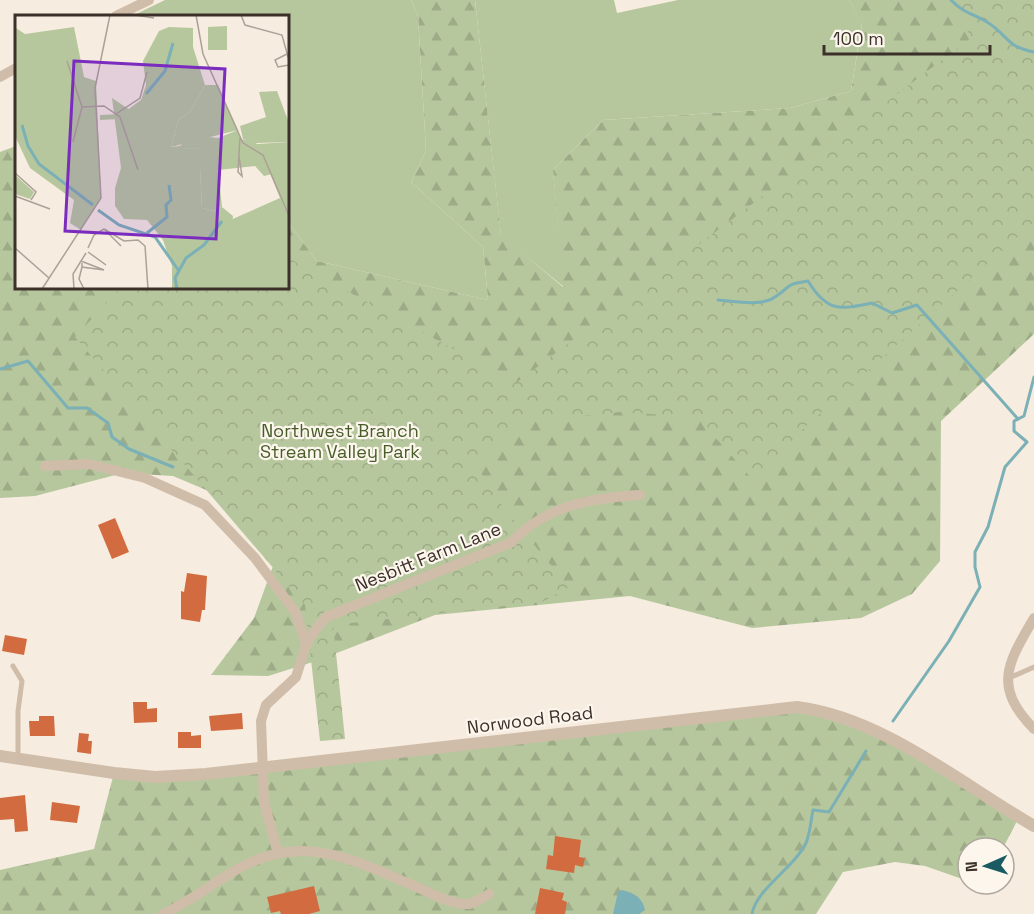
<svg xmlns="http://www.w3.org/2000/svg" width="1034" height="914" viewBox="0 0 1034 914" font-family="'Space Grotesk',sans-serif">
<style>
.grass{fill:#b6c79d}
.forest{fill:url(#forest-firs)}
.park{fill:url(#park-crowns)}
.water{fill:#7bb0b6}
.lines{fill:none;stroke-linecap:round;stroke-linejoin:round}
.stream{stroke:#7bb0b6;stroke-width:3}
.building{fill:#d26c40}
.service{stroke:#d0bda9;stroke-width:5}
.minor{stroke:#d0bda9;stroke-width:10}
.tertiary{stroke:#d0bda9;stroke-width:12}
.labels{text-anchor:middle;stroke-width:4.5;stroke-linejoin:round;paint-order:stroke}
.park-label{font-size:18px;fill:#485d2a;stroke:#fcf6ed}
.street-label{font-size:18px;fill:#3c302a;stroke:#fcf6ed}
.inset-river{fill:none;stroke:#7bb0b6;stroke-width:3}
.inset-road{fill:none;stroke:#aca197;stroke-width:1.5}
.view{fill:#7b2cbf;fill-opacity:0.15;stroke:#7b2cbf;stroke-width:3}
.inset-edge{fill:none;stroke:#3c302a;stroke-width:3}
</style>
<defs>
<pattern id="forest-firs" width="22" height="20" patternUnits="userSpaceOnUse" patternTransform="scale(1.5)"><rect width="22" height="20" fill="#b6c79d"/><path d="M5 1l3.5 6h-7zM16 11l3.5 6h-7z" fill="#9dab87"/></pattern>
<pattern id="park-crowns" width="20" height="18" patternUnits="userSpaceOnUse" patternTransform="scale(1.5)"><rect width="20" height="18" fill="#b6c79d"/><path d="M2 6a3 3 0 1 1 6 0M12 15a3 3 0 1 1 6 0" fill="none" stroke="#9dab87"/></pattern>
</defs>
<rect width="100%" height="100%" fill="#f6ecdf"/>
<!-- grass -->
<g class="grass">
<polygon points="165,0 411,0 418,16 426,151 411,182 483,247 488,300 317,261 288,222 288,16 132,16"/>
<polygon points="475,0 614,0 617,13 678,0 849,0 862,23 851,91 790,108 603,120 553,170 564,287 501,236"/>
</g>
<!-- forest -->
<g class="forest">
<polygon points="411,0 475,0 501,235 563,287 553,170 603,120 790,108 851,91 862,24 849,0 1034,0 1034,334 941,421 940,561 912,594 861,618 752,628 630,596 435,615 316,661 268,676 211,675 254,618 276,558 249,508 173,476 123,473 35,496 0,498 0,152 16,146 16,288 288,288 288,222 317,261 488,300 483,247 411,182 426,151 418,16"/>
<polygon points="797,707 853,719 1019,817 1003,848 968,848 968,881 925,866 895,862 843,872 816,914 0,914 0,870 94,849 114,773 155,777"/>
</g>
<!-- park -->
<polygon class="park" points="952,0 1034,0 1034,222 805,427 754,481 697,417 620,412 514,423 474,462 505,510 569,587 542,602 333,625 345,739 320,741 305,605 75,337 120,288 288,288 288,257 303,267 516,383 971,38"/>
<!-- water -->
<path class="water" d="M622,890C634,893 642,897 645,910L639,914H613L618,892Z"/>
<g class="lines">
<!-- stream -->
<g class="stream">
<path d="M951,0C962,12 973,14 987,22C1008,35 1006,47 1034,52"/>
<path d="M718,300C734,301 761,307 775,297C793,285 783,285 808,281C827,312 839,310 872,303L892,313L917,305L1018,419"/>
<polyline points="0,369 28,361 68,408 87,408 108,423 112,437 129,449 173,467"/>
<polyline points="893,721 949,641 980,587 975,567 975,552 988,527 1005,467 1027,442 1014,431 1014,421 1024,416 1034,377"/>
<path d="M752,914C756,889 794,868 806,843C810,834 811,820 813,810L829,812L866,751"/>
</g>
</g>
<!-- building -->
<g class="building">
<polygon points="115,518 129,552 112,559 98,525"/>
<polygon points="187,573 207,576 205,610 202,610 200,622 181,619 181,591 184,592"/>
<polygon points="5,635 27,639 24,655 2,651"/>
<polygon points="133,702 147,702 147,709 157,708 157,722 134,723"/>
<polygon points="242,713 243,729 211,731 209,716"/>
<polygon points="39,716 54,716 55,736 30,736 29,721 39,721"/>
<polygon points="178,732 191,732 191,736 201,735 201,748 178,748"/>
<polygon points="79,733 89,734 88,741 92,741 91,754 77,752"/>
<polygon points="25,795 28,831 15,832 14,819 0,820 0,798"/>
<polygon points="52,802 80,806 77,823 50,820"/>
<polygon points="555,836 581,840 579,857 585,858 583,867 575,865 574,873 546,869 548,855 553,856"/>
<polygon points="314,886 320,911 309,914 281,914 280,911 271,913 267,897"/>
<polygon points="540,888 564,893 562,900 567,902 565,914 535,914"/>
</g>
<g class="lines">
<!-- service -->
<g class="service">
<polyline points="13,666 22,681 18,711 18,759"/>
<polyline points="1009,678 1034,667"/>
</g>
<!-- minor -->
<g class="minor">
<polyline points="116,16 149,0"/>
<polyline points="0,77 16,68"/>
<polyline points="45,466 89,464 145,478 205,505 255,558 287,601 296,613 306,645"/>
<path d="M1034,618C1008,663 992,686 1034,729"/>
<path d="M278,854L264,802L261,721L266,705L296,677L306,645L315,630L326,617L512,542C546,505 592,498 640,495"/>
<path d="M163,914C212,892 242,851 303,851C344,852 384,873 421,889C434,895 454,905 469,904C475,903 484,897 489,894"/>
</g>
<!-- tertiary -->
<path class="tertiary" d="M0,756L114,773L155,777L206,774L797,707C883,718 960,783 1034,826"/>
</g>
<g class="labels">
<!-- park labels -->
<g class="park-label">
<text x="340" y="437">Northwest Branch<tspan x="340" dy="21">Stream Valley Park</tspan></text>
</g>
<!-- street labels -->
<g class="street-label">
<text transform="translate(428 557) rotate(-22)" y="6">Nesbitt Farm Lane</text>
<text transform="translate(530 720) rotate(-7)" y="6">Norwood Road</text>
</g>
</g>
<!-- overview -->
<g transform="translate(15 15)">
<rect width="274" height="274" fill="#f6ecdf"/>
<path d="M190,70H203L223,115L156,132L164,104L175,97ZM262,76L274,108V127L241,128L228,124L225,111L251,102L244,77ZM227,131L245,132L257,159L249,161L240,151L203,155L207,192L198,196L187,193L185,152L157,144L166,134Z" fill="#b6c79d"/>
<path d="M0,0L1,13L10,19L59,12L69,62L81,66L86,183L66,215L55,208L59,185L15,153L0,121ZM154,12L178,13V32L190,70L175,97L164,104L156,132L165,131L176,120L203,123L223,115L225,124L239,126L245,132L167,134L158,144H177L185,152L187,193L198,196L207,192L218,201L211,274H157V251L148,225L132,205L109,204L100,191V173L106,153L97,83L115,95L124,91L131,70L128,46L144,16Z" fill="#b6c79d"/>
<path d="M212,11V35H193V12Z" fill="#b6c79d"/>
<path d="M154,64L167,73V90L176,84L142,136L195,214L265,183L247,139L235,138L227,130L274,127V274H205L124,174L135,165L136,135L129,128L108,143L104,104L85,105V100L107,99ZM0,160L19,177L15,184L0,179Z" fill="#b6c79d"/>
<path class="inset-river" d="M131,79L150,56L158,28M7,110L13,131L24,149L78,190M83,195L104,210L140,222L164,256M132,218L152,202L151,190L156,185L154,170M162,274L160,263L171,243L189,230L207,206"/>
<path class="inset-road" d="M120,0L139,3M181,0L188,39L228,128L248,140L275,203M226,0L230,10L267,20L275,49M272,39L260,45L263,52L274,50M52,46L67,92L58,127M67,92L89,91L105,102L123,155M101,99L125,83L132,57M224,141L227,161L223,157L225,122M0,158L21,177L16,185M0,181L35,194M89,214L109,226L123,225L130,231L133,274M89,214L106,231M0,233L34,263M73,233L79,220L89,214M73,237L91,250M66,246L89,255L67,252V248M67,252L64,264L69,274M27,274L86,183L80,73L95,0M59,274L58,259L71,238"/>
<path class="view" d="M59,46L210,54L201,224L50,216Z"/>
<rect width="274" height="274" class="inset-edge"/>
</g>
<!-- north arrow -->
<g transform="translate(986 866) rotate(267)"><circle r="28" fill="#fcf6ed" stroke="#afa79f" stroke-width="1.5"/>
<path d="M0-4.5L10 22L0 15L-10 22Z" fill="#1a5a63"/>
<text y="-9" font-size="16" font-weight="bold" text-anchor="middle" fill="#3c302a">N</text>
</g>
<!-- scale -->
<path d="M824 45v9h166v-9" fill="none" stroke="#3c302a" stroke-width="3"/>
<text x="833" y="45" font-size="18" fill="#3c302a" stroke="#fcf6ed" stroke-width="4.5" paint-order="stroke">100 m</text>
</svg>
